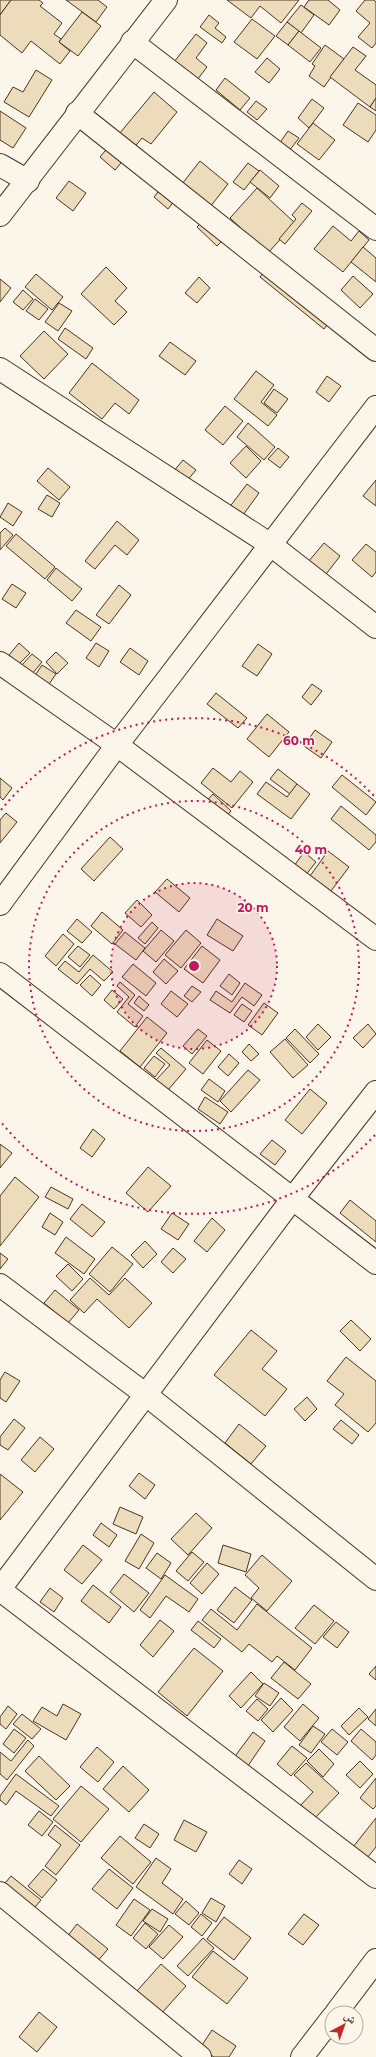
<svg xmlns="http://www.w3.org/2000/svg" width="376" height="2057" viewBox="0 0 376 2057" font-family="Montserrat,'Noto Naskh Arabic',sans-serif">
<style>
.building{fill:#ecdcbc;stroke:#4a3520}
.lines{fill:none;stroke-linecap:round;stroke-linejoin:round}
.minor-casing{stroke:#4a3520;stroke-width:24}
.major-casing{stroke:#4a3520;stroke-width:24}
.minor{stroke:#fbf6e9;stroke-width:22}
.major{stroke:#fbf6e9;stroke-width:22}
.ring{fill:none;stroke:#c2185b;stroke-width:2;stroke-dasharray:2 4}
.centre{fill:#c2185b;stroke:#fbf6e9;stroke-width:2}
.ring-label{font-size:12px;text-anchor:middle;font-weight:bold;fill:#c2185b;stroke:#fbf6e9;stroke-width:3;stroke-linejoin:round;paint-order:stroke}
</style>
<rect width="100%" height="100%" fill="#fbf6e9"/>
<!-- building -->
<g class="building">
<polygon points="0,0 11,0 0,15"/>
<polygon points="11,0 39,0 43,3 40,6 62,23 54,34 61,39 59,42 70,51 60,64 31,41 22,53 0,35 0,15"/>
<polygon points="66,0 98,0 107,7 96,22"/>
<polygon points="227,0 299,0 281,23 260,6 251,18"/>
<polygon points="309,0 328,0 340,10 329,25 304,7"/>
<polygon points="365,0 374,0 376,2 376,43 372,48 358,37 370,23 356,11"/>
<polygon points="301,5 314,15 301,33 287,22"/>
<polygon points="82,12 101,26 78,56 59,42"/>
<polygon points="209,15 219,23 215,28 226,37 222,43 200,27"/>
<polygon points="252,19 275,36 257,59 234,42"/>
<polygon points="287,22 299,31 288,45 276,36"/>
<polygon points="299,31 321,48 310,62 288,45"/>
<polygon points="196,34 207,43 196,58 207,67 197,80 174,62"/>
<polygon points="325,45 344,59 324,87 309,76 315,66 312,64"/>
<polygon points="353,47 366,56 355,70 376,85 376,98 370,107 330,77"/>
<polygon points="267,58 280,69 269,83 255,72"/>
<polygon points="36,70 52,80 29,117 4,102 13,87 23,92"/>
<polygon points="225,78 250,98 240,110 216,90"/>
<polygon points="154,92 177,112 151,144 142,138 115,170 100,157"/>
<polygon points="376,98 376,111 370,107"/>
<polygon points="312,99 324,108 309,128 298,118"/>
<polygon points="256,101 267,109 257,120 247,112"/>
<polygon points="358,103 376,115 376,130 368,142 343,125"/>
<polygon points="0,111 26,128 13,148 0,140"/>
<polygon points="313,123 335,140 319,160 297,144"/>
<polygon points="288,131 299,138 289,151 279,144"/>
<polygon points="200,161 228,184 210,207 182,184"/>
<polygon points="248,163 259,171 244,190 233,182"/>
<polygon points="260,170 279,186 270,198 250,182"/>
<polygon points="69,181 86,193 73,211 56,198"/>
<polygon points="165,183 179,195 168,209 154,197"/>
<polygon points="257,188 295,223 268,253 230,218"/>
<polygon points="302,203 312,211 285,244 279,239 296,219 292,215"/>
<polygon points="208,216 227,236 217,246 197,227"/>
<polygon points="333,226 351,241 359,231 369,240 343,272 314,249"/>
<polygon points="363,247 376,258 376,282 351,262"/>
<polygon points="270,264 334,316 324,329 260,277"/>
<polygon points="106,267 127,288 115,301 127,312 114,325 81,294"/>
<polygon points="36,274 63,297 52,310 25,287"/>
<polygon points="353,276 373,294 360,308 341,290"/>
<polygon points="199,277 210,288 197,303 185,293"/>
<polygon points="0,279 11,288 0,302"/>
<polygon points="23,290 33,299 23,310 13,302"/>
<polygon points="35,299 48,309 39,320 26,311"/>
<polygon points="59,303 72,311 58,331 45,322"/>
<polygon points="65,328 93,348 86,359 58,339"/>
<polygon points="44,331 68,354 44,379 20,356"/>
<polygon points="170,342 196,361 185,375 159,356"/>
<polygon points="92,363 139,400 129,414 115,403 102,419 69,393"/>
<polygon points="256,371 274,385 261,402 277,415 268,426 234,399"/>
<polygon points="327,376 341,386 329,402 316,392"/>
<polygon points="274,389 288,399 277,413 264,403"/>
<polygon points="225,406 243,421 223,445 205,430"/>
<polygon points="248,423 275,447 264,460 237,437"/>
<polygon points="246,446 261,461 246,478 230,463"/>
<polygon points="278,448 289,457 280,468 268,459"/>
<polygon points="183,460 196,470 181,488 168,478"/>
<polygon points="48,468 70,487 59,500 37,481"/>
<polygon points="376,480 376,506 363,496"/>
<polygon points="247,484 259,493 238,522 225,513"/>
<polygon points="47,495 60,503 52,517 38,509"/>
<polygon points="8,503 22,512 13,526 0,517"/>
<polygon points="117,521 139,540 127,555 115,545 95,569 85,561"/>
<polygon points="5,528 13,535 0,550 0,533"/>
<polygon points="16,534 55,567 45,579 6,546"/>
<polygon points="324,543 340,556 320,582 303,568"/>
<polygon points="366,544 376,552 376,572 372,577 352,560"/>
<polygon points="56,568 82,589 72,601 47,580"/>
<polygon points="12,584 26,593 16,608 2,599"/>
<polygon points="119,585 131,595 109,624 96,615"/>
<polygon points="76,610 101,627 91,641 66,623"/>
<polygon points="19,643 30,653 19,664 9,655"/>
<polygon points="96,643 109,651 99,667 86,658"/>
<polygon points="258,644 272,654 257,676 242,666"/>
<polygon points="130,648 148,661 139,675 120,662"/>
<polygon points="56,652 68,663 57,674 46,662"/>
<polygon points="32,654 42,662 32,674 22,665"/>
<polygon points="42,665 56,674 47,687 34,677"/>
<polygon points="312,684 322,691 311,705 302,697"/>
<polygon points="216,693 247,718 238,728 207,704"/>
<polygon points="267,714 289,732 269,757 247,739"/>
<polygon points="315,730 332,742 321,758 304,746"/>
<polygon points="213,768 231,782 240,771 253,782 232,808 201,783"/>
<polygon points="278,769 297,784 290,794 270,779"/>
<polygon points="342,775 376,802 366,815 332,787"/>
<polygon points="0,778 12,788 3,800 0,797"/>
<polygon points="266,782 287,797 297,784 310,794 291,819 257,794"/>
<polygon points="213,794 231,811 220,824 201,807"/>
<polygon points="341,806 376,835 376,842 369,850 331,819"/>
<polygon points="6,813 17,822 0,843 0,820"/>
<polygon points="110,837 123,849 94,881 81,869"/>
<polygon points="328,851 349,867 331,891 310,876"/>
<polygon points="304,852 316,862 301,881 289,873"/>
<polygon points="167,879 190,898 179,912 155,892"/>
<polygon points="137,900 152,915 141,927 125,913"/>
<polygon points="102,912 123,930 112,944 91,926"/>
<polygon points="77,919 92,932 82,943 67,931"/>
<polygon points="217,919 243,936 233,951 207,935"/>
<polygon points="152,922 158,928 145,944 138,938"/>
<polygon points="161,930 174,941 156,962 143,951"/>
<polygon points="186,930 201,943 181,968 165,955"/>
<polygon points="125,932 145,948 136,960 115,944"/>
<polygon points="63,934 74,944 56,966 45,956"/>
<polygon points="78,946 90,955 80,967 68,957"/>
<polygon points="202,946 220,960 203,983 184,969"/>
<polygon points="93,955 113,972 104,981 90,969 77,984 58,969 65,961 79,972"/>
<polygon points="164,959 178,971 166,984 153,972"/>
<polygon points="133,964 156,983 146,996 122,977"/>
<polygon points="229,974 240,983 232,995 220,986"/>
<polygon points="90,975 101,985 92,996 80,985"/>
<polygon points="120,982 135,995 128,1004 143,1016 135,1027 117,1012 129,997 117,986"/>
<polygon points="245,983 262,995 254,1006 242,997 230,1013 210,1000 216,991 232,1002"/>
<polygon points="192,986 201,992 192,1002 184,996"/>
<polygon points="112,990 123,999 114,1009 104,1000"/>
<polygon points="171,991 188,1004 177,1017 161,1004"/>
<polygon points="139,996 149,1005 144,1011 134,1003"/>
<polygon points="264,1003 278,1013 262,1035 248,1025"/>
<polygon points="242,1004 252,1011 244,1022 234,1015"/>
<polygon points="147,1017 167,1033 140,1067 120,1051"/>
<polygon points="318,1024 331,1037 318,1050 306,1037"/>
<polygon points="368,1024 376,1034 363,1048 353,1038"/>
<polygon points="198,1029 207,1036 192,1054 183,1046"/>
<polygon points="295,1029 319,1054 310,1063 286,1038"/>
<polygon points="285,1039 308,1065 293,1078 270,1052"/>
<polygon points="207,1040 221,1051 203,1074 189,1063"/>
<polygon points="249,1044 259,1054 251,1061 242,1052"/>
<polygon points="161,1048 186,1069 168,1090 156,1080 170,1065 156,1053"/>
<polygon points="229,1054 239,1063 228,1076 218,1067"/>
<polygon points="154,1056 165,1064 155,1077 144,1068"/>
<polygon points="248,1070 260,1080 231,1112 220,1101"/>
<polygon points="209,1079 225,1091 218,1102 201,1090"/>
<polygon points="310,1089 327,1103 302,1134 285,1120"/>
<polygon points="205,1097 228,1112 220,1124 198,1109"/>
<polygon points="93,1129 105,1139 92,1157 80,1148"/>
<polygon points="272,1140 286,1151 275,1165 260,1154"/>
<polygon points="0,1144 12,1153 0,1168"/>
<polygon points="148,1167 171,1186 148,1212 126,1193"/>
<polygon points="15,1177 39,1197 0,1246 0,1196"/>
<polygon points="51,1187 73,1199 68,1209 45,1197"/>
<polygon points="350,1200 376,1221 376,1242 340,1213"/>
<polygon points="82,1204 105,1222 92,1237 70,1219"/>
<polygon points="50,1213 63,1222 55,1235 42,1227"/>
<polygon points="172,1213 189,1224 178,1240 161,1229"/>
<polygon points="212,1218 225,1230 207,1252 194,1241"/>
<polygon points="66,1237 95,1259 84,1274 55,1253"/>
<polygon points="145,1241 157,1254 143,1268 131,1255"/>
<polygon points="112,1247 133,1264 110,1292 89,1274"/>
<polygon points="173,1248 186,1259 173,1273 161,1262"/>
<polygon points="0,1253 8,1259 0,1269"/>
<polygon points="68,1264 83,1279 72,1291 56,1276"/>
<polygon points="90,1278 109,1295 125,1278 152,1303 129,1328 97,1299 84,1313 70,1300"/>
<polygon points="55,1290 79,1310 68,1323 44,1303"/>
<polygon points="351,1320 371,1339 360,1351 340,1331"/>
<polygon points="251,1330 277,1351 262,1369 287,1389 265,1416 214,1375"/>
<polygon points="346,1357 376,1381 376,1423 368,1432 335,1405 344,1394 327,1381"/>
<polygon points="5,1372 20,1381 6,1402 0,1398 0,1380"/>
<polygon points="307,1397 317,1409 305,1421 294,1409"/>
<polygon points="14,1419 25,1428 8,1450 0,1445 0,1437"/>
<polygon points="341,1420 359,1435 352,1444 333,1429"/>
<polygon points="239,1424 266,1446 251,1464 225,1443"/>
<polygon points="40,1437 54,1449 35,1472 21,1460"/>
<polygon points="139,1473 155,1485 145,1499 129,1486"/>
<polygon points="0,1474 23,1492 0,1520"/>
<polygon points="120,1507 143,1517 136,1534 113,1524"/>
<polygon points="196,1513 212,1528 188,1555 171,1539"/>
<polygon points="101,1523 117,1535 109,1547 93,1535"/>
<polygon points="141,1534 154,1543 139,1569 125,1561"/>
<polygon points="83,1545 102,1560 82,1584 64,1570"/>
<polygon points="223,1545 251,1554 246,1572 218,1563"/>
<polygon points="192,1552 204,1562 188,1581 176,1571"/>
<polygon points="157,1553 171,1563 161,1579 146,1568"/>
<polygon points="262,1555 292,1581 267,1611 251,1598 259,1588 245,1575"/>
<polygon points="207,1563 219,1574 202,1594 190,1583"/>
<polygon points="124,1574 149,1593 134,1612 110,1592"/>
<polygon points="165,1575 198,1599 189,1612 166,1596 150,1618 140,1610"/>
<polygon points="93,1585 121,1607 109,1623 81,1601"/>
<polygon points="235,1587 252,1600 234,1623 217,1610"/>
<polygon points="50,1588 63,1598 54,1612 40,1602"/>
<polygon points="257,1604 312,1648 295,1670 277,1656 272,1662 249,1644 242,1652 202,1620 211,1609 237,1630"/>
<polygon points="314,1605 334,1621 315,1644 295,1628"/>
<polygon points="160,1620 174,1631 153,1657 140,1645"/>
<polygon points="198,1621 221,1639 214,1648 191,1630"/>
<polygon points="336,1622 349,1632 337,1648 323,1637"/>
<polygon points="194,1648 223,1671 187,1716 158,1692"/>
<polygon points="284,1662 311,1684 298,1699 271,1678"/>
<polygon points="376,1666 376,1680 369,1674"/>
<polygon points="251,1672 263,1684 241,1708 229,1696"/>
<polygon points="264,1683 279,1693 270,1706 255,1696"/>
<polygon points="281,1698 293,1710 273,1732 261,1720"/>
<polygon points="257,1699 268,1709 258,1721 246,1711"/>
<polygon points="63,1704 81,1714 66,1740 33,1721 42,1707 57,1716"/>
<polygon points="303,1704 319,1718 300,1741 284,1727"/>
<polygon points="8,1706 17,1714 6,1729 0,1724 0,1717"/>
<polygon points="359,1708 368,1717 349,1735 341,1726"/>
<polygon points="376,1709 376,1726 368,1719"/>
<polygon points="22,1714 41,1729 32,1739 13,1724"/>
<polygon points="313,1726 325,1734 311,1753 299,1745"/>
<polygon points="14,1729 26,1738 14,1753 3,1744"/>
<polygon points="332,1729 348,1742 337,1755 321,1742"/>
<polygon points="361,1729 376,1742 376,1755 372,1760 351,1741"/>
<polygon points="253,1732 265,1741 243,1773 230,1763"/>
<polygon points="28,1740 34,1746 7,1780 0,1774 0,1752 11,1761"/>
<polygon points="292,1746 307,1758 291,1776 277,1764"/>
<polygon points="97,1747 114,1762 98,1782 80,1767"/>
<polygon points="319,1749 334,1764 323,1777 307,1761"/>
<polygon points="39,1756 70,1786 56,1800 25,1771"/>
<polygon points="360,1761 373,1774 360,1788 346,1775"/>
<polygon points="306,1763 339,1793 314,1819 300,1806 313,1792 294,1775"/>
<polygon points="123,1766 149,1790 129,1812 103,1789"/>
<polygon points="16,1774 59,1806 51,1816 16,1791 6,1805 0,1800 0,1796"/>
<polygon points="376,1778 376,1806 373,1809 360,1798"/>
<polygon points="81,1786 109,1809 81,1842 53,1819"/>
<polygon points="39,1811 53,1822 42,1836 28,1825"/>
<polygon points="376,1818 376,1847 367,1858 353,1847"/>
<polygon points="184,1820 207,1832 196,1852 174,1840"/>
<polygon points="144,1824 159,1834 150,1848 135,1838"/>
<polygon points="55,1825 80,1845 56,1875 45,1866 61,1845 48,1835"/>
<polygon points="120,1836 151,1862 133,1884 101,1858"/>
<polygon points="156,1858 171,1869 162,1883 183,1899 173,1914 136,1887"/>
<polygon points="239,1860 252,1869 242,1884 229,1874"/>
<polygon points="43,1869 57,1880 42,1898 28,1886"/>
<polygon points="109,1869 133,1888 117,1909 92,1889"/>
<polygon points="11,1876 41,1900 31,1912 1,1888"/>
<polygon points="211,1898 225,1906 216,1922 202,1913"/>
<polygon points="134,1899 150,1910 131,1936 116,1925"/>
<polygon points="186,1901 199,1913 189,1925 175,1914"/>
<polygon points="152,1909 168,1919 160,1932 143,1921"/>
<polygon points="201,1914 212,1923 202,1936 191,1927"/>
<polygon points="304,1914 319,1925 303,1945 288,1934"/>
<polygon points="224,1917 251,1938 234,1960 207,1939"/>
<polygon points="145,1923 158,1934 146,1949 133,1938"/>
<polygon points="77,1924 108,1949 96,1963 66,1938"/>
<polygon points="169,1925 183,1937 163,1959 149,1947"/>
<polygon points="203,1938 214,1948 188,1976 177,1966"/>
<polygon points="213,1951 248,1978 227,2004 192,1977"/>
<polygon points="161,1964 186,1986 161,2014 137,1991"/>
<polygon points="39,2012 57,2027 37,2052 19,2037"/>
<polygon points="212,2030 236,2046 229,2057 214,2057 200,2048"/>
</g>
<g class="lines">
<defs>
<g id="minor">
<polyline points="132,42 376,229"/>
<polyline points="77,113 376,350"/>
<polyline points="0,165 28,181"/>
<polyline points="0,215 166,0"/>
<polyline points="0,369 271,545 376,627"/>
<polyline points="0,663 117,745 376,939"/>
<polyline points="0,904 117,745 376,407"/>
<polyline points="0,974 376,1263"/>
<polyline points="0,1285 145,1394 376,1579"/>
<polyline points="0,1589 293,1198 376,1092"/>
<polyline points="0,1590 376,1877"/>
<polyline points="0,1893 200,2057"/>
</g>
<g id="major">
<polyline points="336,2013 376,1960"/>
<polyline points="302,2057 332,2018"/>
</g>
</defs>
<!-- minor casing -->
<use href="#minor" class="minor-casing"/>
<!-- major casing -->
<use href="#major" class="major-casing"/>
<!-- minor -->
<use href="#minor" class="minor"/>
<!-- major -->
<use href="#major" class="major"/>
</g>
<!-- distance rings -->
<circle cx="194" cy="966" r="83" fill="#c2185b" fill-opacity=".12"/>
<g class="ring">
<circle cx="194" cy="966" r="83"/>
<circle cx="194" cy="966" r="165"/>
<path d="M375 1135A248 248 0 0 1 1 1122M1 810A248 248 0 0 1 375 797"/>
</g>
<circle cx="194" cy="966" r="6" class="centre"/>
<g class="ring-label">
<text x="299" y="745">60 m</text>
<text x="311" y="854">40 m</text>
<text x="253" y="912">20 m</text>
</g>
<!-- north arrow -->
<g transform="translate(344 2025) rotate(41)"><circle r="19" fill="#fbf6e9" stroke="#b4a999"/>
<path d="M0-3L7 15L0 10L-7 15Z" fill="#c62828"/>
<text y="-6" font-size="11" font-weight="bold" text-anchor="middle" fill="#4a3520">ش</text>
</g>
</svg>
